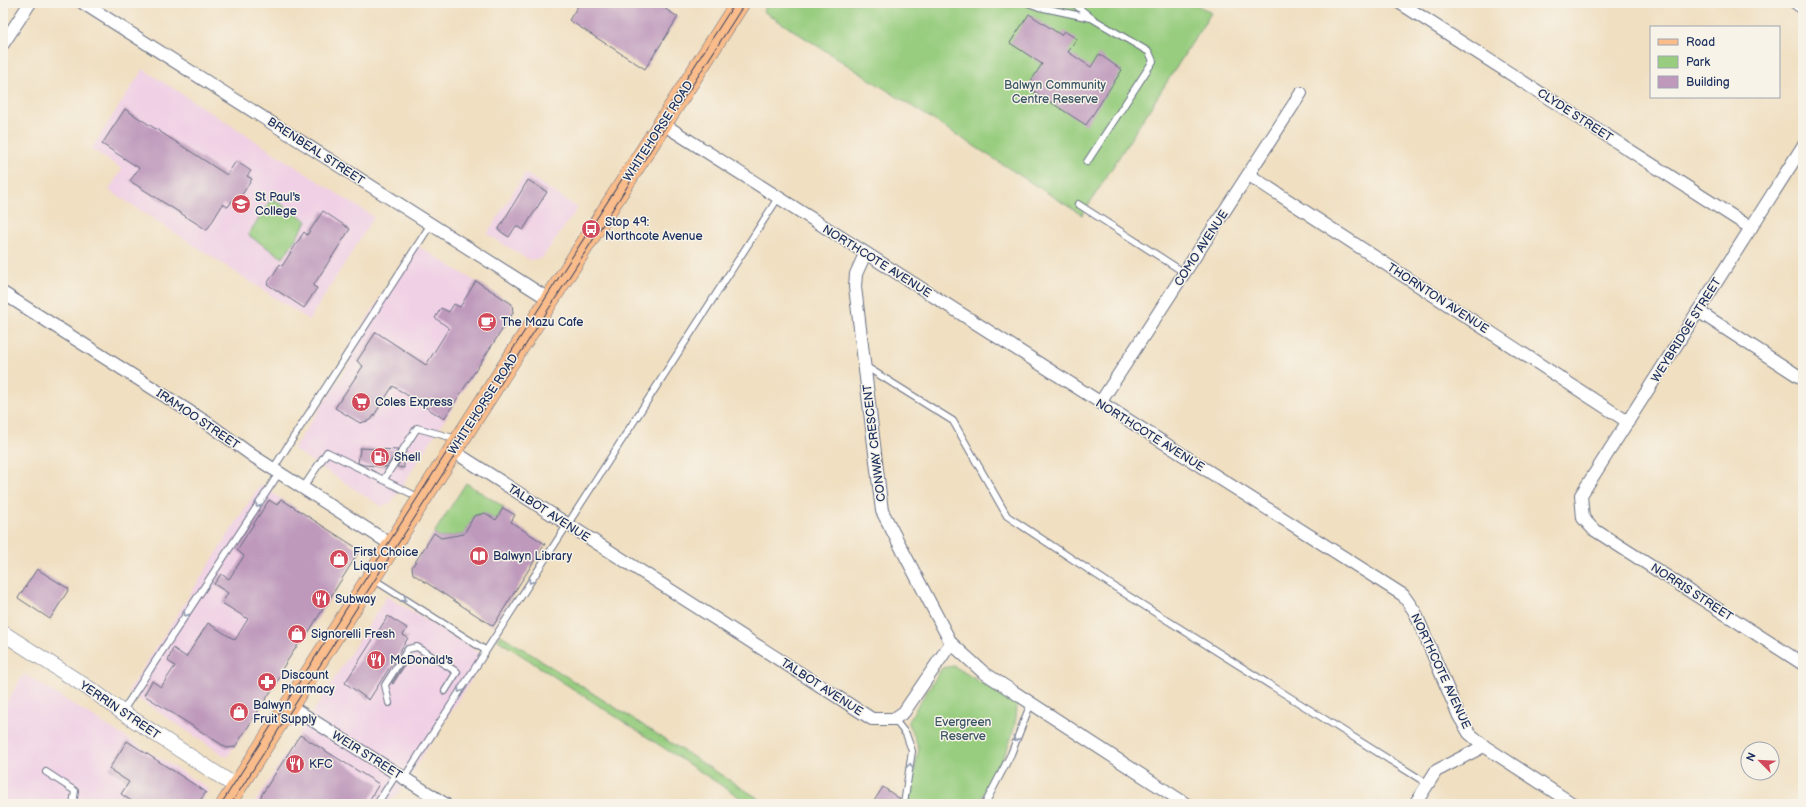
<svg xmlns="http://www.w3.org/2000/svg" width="1806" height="807" viewBox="0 0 1806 807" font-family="'Balsamiq Sans',sans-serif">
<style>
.built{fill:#f0d0e5}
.green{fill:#98cd7f;stroke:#5a7e6e}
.building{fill:#be99bc}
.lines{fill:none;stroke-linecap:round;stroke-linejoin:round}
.service-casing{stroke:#666d81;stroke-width:8}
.minor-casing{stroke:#666d81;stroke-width:14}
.tertiary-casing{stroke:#666d81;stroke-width:16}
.primary-casing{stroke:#666d81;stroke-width:20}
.service{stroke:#fff;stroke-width:6}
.minor{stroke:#fff;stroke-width:12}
.tertiary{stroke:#fff;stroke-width:15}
.primary{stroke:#f9bc8a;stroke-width:19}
.tram{stroke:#1b2f5e;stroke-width:1}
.oneway{stroke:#8d97ae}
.labels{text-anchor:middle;stroke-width:3;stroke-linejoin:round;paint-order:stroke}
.park-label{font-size:12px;fill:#3a5666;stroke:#f7f3e8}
.street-label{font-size:12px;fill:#1b2f5e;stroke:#f7f3e8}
.poi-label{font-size:12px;fill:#1b2f5e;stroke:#f7f3e8;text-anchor:start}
</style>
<rect width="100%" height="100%" fill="#f7f3e8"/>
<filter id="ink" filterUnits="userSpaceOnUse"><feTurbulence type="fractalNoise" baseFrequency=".025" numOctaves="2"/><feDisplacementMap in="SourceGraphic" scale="8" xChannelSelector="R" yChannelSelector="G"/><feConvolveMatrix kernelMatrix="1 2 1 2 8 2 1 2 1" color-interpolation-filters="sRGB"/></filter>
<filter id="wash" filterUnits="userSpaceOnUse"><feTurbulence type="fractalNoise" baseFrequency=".012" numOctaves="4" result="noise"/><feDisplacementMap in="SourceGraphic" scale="16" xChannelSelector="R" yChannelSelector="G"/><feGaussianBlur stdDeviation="0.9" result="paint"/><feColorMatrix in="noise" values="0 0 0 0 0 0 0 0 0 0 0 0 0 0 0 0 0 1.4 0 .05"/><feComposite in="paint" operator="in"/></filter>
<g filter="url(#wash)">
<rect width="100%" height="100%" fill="#f0dfc1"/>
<!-- built -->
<g class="built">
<polygon points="143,69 374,217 309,320 109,190 122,169 91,149"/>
<polygon points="525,173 578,208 542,258 529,260 487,234"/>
<polygon points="415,244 512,304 513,313 391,503 381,506 293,449 350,363 342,358"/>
<polygon points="260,485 360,550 303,641 301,640 282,669 284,671 227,757 128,692"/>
<polygon points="387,596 486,657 398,794 387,804 254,804"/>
<polygon points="24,674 209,789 200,804 3,804 3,708"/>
</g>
<!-- green -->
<g class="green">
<polygon points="769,3 1195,3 1211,13 1082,215 763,11"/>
<polygon points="271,199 275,200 307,221 283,258 248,235"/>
<polygon points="466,483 504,507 496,520 485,513 474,516 464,534 441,538 434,533"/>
<polygon points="501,635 767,804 750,804 498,640"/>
<path d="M954,666L1017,705C1016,744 995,771 978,804H911L909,797L919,748L908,721L942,668Z"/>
</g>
<g id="blocks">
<!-- building -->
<g class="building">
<polygon points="580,3 656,3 678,17 645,69 569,20"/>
<polygon points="1029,14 1061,35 1064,31 1077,39 1068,52 1091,67 1099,54 1122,70 1086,125 1027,87 1042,64 1010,43"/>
<polygon points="125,109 227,175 236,161 251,171 247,176 252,179 238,201 234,198 228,207 223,204 207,230 130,181 139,168 102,144"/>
<polygon points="528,180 547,192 523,230 516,226 509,237 498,230"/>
<polygon points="323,211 350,229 313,286 317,288 304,308 267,284 280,264 282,266 304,232 307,235"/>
<polygon points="476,281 512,304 513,313 444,419 393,386 371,420 360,423 335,408 363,366 357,361 376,332 426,365 449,328 435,318 441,308 449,312 454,304 460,307"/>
<polygon points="360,448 398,450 387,467 364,465 358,463"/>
<polygon points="404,456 404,468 397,467"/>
<polygon points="281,499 360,550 303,641 301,640 282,669 284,671 235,747 227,748 144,695 152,681 161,687 175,666 168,661 173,648 186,657 208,623 235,640 248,619 222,603 228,593 214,584 221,574 229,579 244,556 237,550 269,500 277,505"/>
<polygon points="503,508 515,515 511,522 545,544 493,626 413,574 412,567 434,533 441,538 464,534 474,516 485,513 496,520"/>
<polygon points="37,569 69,589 50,619 18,598"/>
<polygon points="388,616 407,628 403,635 408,638 369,700 345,683"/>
<polygon points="410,655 411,655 393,684 392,683"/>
<polygon points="300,735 379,784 367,804 258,804 262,794"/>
<polygon points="127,741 206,792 198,804 136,804 121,794 129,782 109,769"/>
<polygon points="883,787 900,799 900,804 872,804"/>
</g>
</g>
</g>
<g filter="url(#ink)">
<use href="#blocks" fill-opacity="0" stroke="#666d81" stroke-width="1"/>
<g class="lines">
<defs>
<g id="service">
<polyline points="1028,3 1039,7 1091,18"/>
<polyline points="1073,3 1093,19 1149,52 1153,61 1087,162"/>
<polyline points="1078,204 1185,273"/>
<polyline points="865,366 953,421 1007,516 1127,595 1428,784"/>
<polyline points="273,469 431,224"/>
<polyline points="384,479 417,428 457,439"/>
<polyline points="303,488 327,452 420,498"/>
<polyline points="373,579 485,650"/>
<polyline points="389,703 385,685 408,649 417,647 457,672 445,691"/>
<polyline points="122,712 279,473"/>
<polyline points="894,719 906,734 912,751 904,804"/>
<polyline points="46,772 75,791 73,804"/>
<polyline points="404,778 778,198"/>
<polyline points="377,804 397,773"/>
<polyline points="985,804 1011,754 1031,703"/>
</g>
<g id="minor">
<polyline points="83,3 550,300"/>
<polyline points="1400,3 1751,228"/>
<polyline points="1796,3 1803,8"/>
<polyline points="3,44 30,3"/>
<polyline points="663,124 1403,595 1415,612 1459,716 1469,733 1484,746 1573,804"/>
<polyline points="1803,146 1581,495 1583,518 1593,529 1803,664"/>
<polyline points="1249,175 1628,422"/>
<polyline points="865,254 856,274 855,287 882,511 951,643"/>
<polyline points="3,293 209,424 253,456 392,545"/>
<polyline points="1698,311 1803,379"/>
<polyline points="1100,403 1301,93"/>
<polyline points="453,451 872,719 894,719 904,712 951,643 983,672 1186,804"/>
<polyline points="290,706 445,804"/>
<polyline points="1415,804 1436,771 1484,746"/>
</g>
<polyline id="tertiary" points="3,633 96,693 122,712 237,787"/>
<polyline id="primary" points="226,804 740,3"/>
</defs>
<!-- service casing -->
<use href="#service" class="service-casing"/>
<!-- minor casing -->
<use href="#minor" class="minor-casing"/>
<!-- tertiary casing -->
<use href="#tertiary" class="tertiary-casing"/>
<!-- primary casing -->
<use href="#primary" class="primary-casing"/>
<!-- service -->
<use href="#service" class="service"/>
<!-- minor -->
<use href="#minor" class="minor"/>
<!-- tertiary -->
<use href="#tertiary" class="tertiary"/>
<!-- primary -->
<use href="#primary" class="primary"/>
<!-- tram -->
<g class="tram">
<polyline points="221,804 735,3"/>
<polyline points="231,804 745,3"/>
</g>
</g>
<!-- one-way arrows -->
<defs><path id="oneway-chevron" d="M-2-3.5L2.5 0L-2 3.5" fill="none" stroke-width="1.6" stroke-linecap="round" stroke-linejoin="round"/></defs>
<g class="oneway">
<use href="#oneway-chevron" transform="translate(258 505) rotate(123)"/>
<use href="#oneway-chevron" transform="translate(531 581) rotate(123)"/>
<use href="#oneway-chevron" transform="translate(404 599) rotate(32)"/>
<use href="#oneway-chevron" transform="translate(186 614) rotate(123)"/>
<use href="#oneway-chevron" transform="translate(460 690) rotate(122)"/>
<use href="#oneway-chevron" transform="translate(1016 739) rotate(111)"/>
<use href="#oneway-chevron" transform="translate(910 766) rotate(-82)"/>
</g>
</g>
<!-- icons -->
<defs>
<symbol id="school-disc" viewBox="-11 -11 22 22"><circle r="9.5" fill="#d1495b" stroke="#f7f3e8"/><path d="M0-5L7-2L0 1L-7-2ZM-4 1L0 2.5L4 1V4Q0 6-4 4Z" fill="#fff"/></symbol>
<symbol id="bus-disc" viewBox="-11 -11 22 22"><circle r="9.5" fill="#d1495b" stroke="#f7f3e8"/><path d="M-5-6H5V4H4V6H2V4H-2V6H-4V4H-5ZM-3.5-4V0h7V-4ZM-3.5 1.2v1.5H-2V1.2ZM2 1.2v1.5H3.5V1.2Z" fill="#fff"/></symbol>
<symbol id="cafe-disc" viewBox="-11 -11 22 22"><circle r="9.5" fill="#d1495b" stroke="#f7f3e8"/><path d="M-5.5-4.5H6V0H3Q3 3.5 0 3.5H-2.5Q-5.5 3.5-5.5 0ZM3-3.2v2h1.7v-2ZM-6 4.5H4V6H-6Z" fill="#fff"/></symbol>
<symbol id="supermarket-disc" viewBox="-11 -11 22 22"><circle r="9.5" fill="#d1495b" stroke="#f7f3e8"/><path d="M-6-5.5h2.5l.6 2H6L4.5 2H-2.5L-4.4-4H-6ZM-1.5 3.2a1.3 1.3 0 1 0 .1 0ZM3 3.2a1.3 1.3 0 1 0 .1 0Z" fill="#fff"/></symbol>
<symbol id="fuel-disc" viewBox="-11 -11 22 22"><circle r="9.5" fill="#d1495b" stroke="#f7f3e8"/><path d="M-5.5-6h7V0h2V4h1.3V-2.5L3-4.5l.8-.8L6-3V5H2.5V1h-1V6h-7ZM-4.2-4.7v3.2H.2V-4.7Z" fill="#fff"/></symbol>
<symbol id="library-disc" viewBox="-11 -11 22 22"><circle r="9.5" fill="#d1495b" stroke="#f7f3e8"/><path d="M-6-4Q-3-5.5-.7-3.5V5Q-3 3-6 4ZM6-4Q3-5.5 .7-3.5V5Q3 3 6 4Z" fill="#fff"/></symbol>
<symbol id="shop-disc" viewBox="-11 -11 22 22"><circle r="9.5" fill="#d1495b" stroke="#f7f3e8"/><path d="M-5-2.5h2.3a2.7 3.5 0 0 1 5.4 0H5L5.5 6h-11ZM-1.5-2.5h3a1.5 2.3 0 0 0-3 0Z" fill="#fff"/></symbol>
<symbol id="restaurant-disc" viewBox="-11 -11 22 22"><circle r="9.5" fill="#d1495b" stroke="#f7f3e8"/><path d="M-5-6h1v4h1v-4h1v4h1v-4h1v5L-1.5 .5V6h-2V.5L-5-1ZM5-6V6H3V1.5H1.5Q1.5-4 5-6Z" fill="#fff"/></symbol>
<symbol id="pharmacy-disc" viewBox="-11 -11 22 22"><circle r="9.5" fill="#d1495b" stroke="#f7f3e8"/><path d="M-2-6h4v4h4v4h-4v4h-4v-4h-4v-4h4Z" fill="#fff"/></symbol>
</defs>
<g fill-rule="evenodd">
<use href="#school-disc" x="230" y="193" width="22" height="22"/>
<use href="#bus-disc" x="580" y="218" width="22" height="22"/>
<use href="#cafe-disc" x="476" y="311" width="22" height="22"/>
<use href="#supermarket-disc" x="350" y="391" width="22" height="22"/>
<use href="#fuel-disc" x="369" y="446" width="22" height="22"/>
<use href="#library-disc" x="468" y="545" width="22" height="22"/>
<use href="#shop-disc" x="328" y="548" width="22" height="22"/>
<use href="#restaurant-disc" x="310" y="588" width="22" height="22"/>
<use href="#shop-disc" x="286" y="623" width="22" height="22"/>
<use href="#restaurant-disc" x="365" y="649" width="22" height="22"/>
<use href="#pharmacy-disc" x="256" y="671" width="22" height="22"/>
<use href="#shop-disc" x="228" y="701" width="22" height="22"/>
<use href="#restaurant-disc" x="284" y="753" width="22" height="22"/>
</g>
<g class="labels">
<!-- park labels -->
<g class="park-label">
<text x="1055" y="89">Balwyn Community<tspan x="1055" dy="14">Centre Reserve</tspan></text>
<text x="963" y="726">Evergreen<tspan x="963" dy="14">Reserve</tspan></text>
</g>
<!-- street labels -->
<g class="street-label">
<text transform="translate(1575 115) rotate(33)" y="4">CLYDE STREET</text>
<text transform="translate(658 131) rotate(-57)" y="4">WHITEHORSE ROAD</text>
<text transform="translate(316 151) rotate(33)" y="4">BRENBEAL STREET</text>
<text transform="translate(1201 248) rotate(-57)" y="4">COMO AVENUE</text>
<text transform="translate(877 261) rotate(32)" y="4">NORTHCOTE AVENUE</text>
<text transform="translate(1438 298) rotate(33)" y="4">THORNTON AVENUE</text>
<text transform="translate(1686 330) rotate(-58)" y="4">WEYBRIDGE STREET</text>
<text transform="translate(483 404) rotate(-57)" y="4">WHITEHORSE ROAD</text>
<text transform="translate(198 419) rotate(34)" y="4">IRAMOO STREET</text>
<text transform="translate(1150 435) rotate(32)" y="4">NORTHCOTE AVENUE</text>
<text transform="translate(874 443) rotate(-97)" y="4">CONWAY CRESCENT</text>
<text transform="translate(549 513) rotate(33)" y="4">TALBOT AVENUE</text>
<text transform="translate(1692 592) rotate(33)" y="4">NORRIS STREET</text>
<text transform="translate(1441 671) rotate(65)" y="4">NORTHCOTE AVENUE</text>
<text transform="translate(822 687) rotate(33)" y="4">TALBOT AVENUE</text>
<text transform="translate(120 710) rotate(34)" y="4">YERRIN STREET</text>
<text transform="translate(367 755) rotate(32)" y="4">WEIR STREET</text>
</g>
<!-- poi labels -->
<g class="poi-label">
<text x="255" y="201">St Paul's<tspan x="255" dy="14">College</tspan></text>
<text x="605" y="226">Stop 49:<tspan x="605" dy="14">Northcote Avenue</tspan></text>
<text x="501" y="326">The Mazu Cafe</text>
<text x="375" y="406">Coles Express</text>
<text x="394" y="461">Shell</text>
<text x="353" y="556">First Choice<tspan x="353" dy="14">Liquor</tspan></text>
<text x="493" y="560">Balwyn Library</text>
<text x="335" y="603">Subway</text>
<text x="311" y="638">Signorelli Fresh</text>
<text x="390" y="664">McDonald's</text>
<text x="281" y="679">Discount<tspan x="281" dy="14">Pharmacy</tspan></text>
<text x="253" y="709">Balwyn<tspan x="253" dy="14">Fruit Supply</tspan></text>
<text x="309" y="768">KFC</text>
</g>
</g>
<!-- margin -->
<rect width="1806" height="807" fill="none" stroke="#f7f3e8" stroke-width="16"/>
<!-- legend -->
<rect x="1650" y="26" width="130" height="72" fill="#f7f3e8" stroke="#9fa5b1"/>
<rect x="1658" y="39" width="20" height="6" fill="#f9bc8a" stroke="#9fa5b1"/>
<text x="1686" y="46" font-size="12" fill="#1b2f5e">Road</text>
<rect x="1658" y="56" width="20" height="12" fill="#98cd7f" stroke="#9fa5b1"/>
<text x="1686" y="66" font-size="12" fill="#1b2f5e">Park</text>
<rect x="1658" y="76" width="20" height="12" fill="#be99bc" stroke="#9fa5b1"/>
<text x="1686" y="86" font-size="12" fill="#1b2f5e">Building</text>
<!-- north arrow -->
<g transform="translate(1760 761) rotate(294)"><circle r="19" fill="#f7f3e8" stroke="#9fa5b1"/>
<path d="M0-3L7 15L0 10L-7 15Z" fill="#d1495b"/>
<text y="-6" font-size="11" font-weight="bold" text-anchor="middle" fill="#1b2f5e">N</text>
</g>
</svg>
